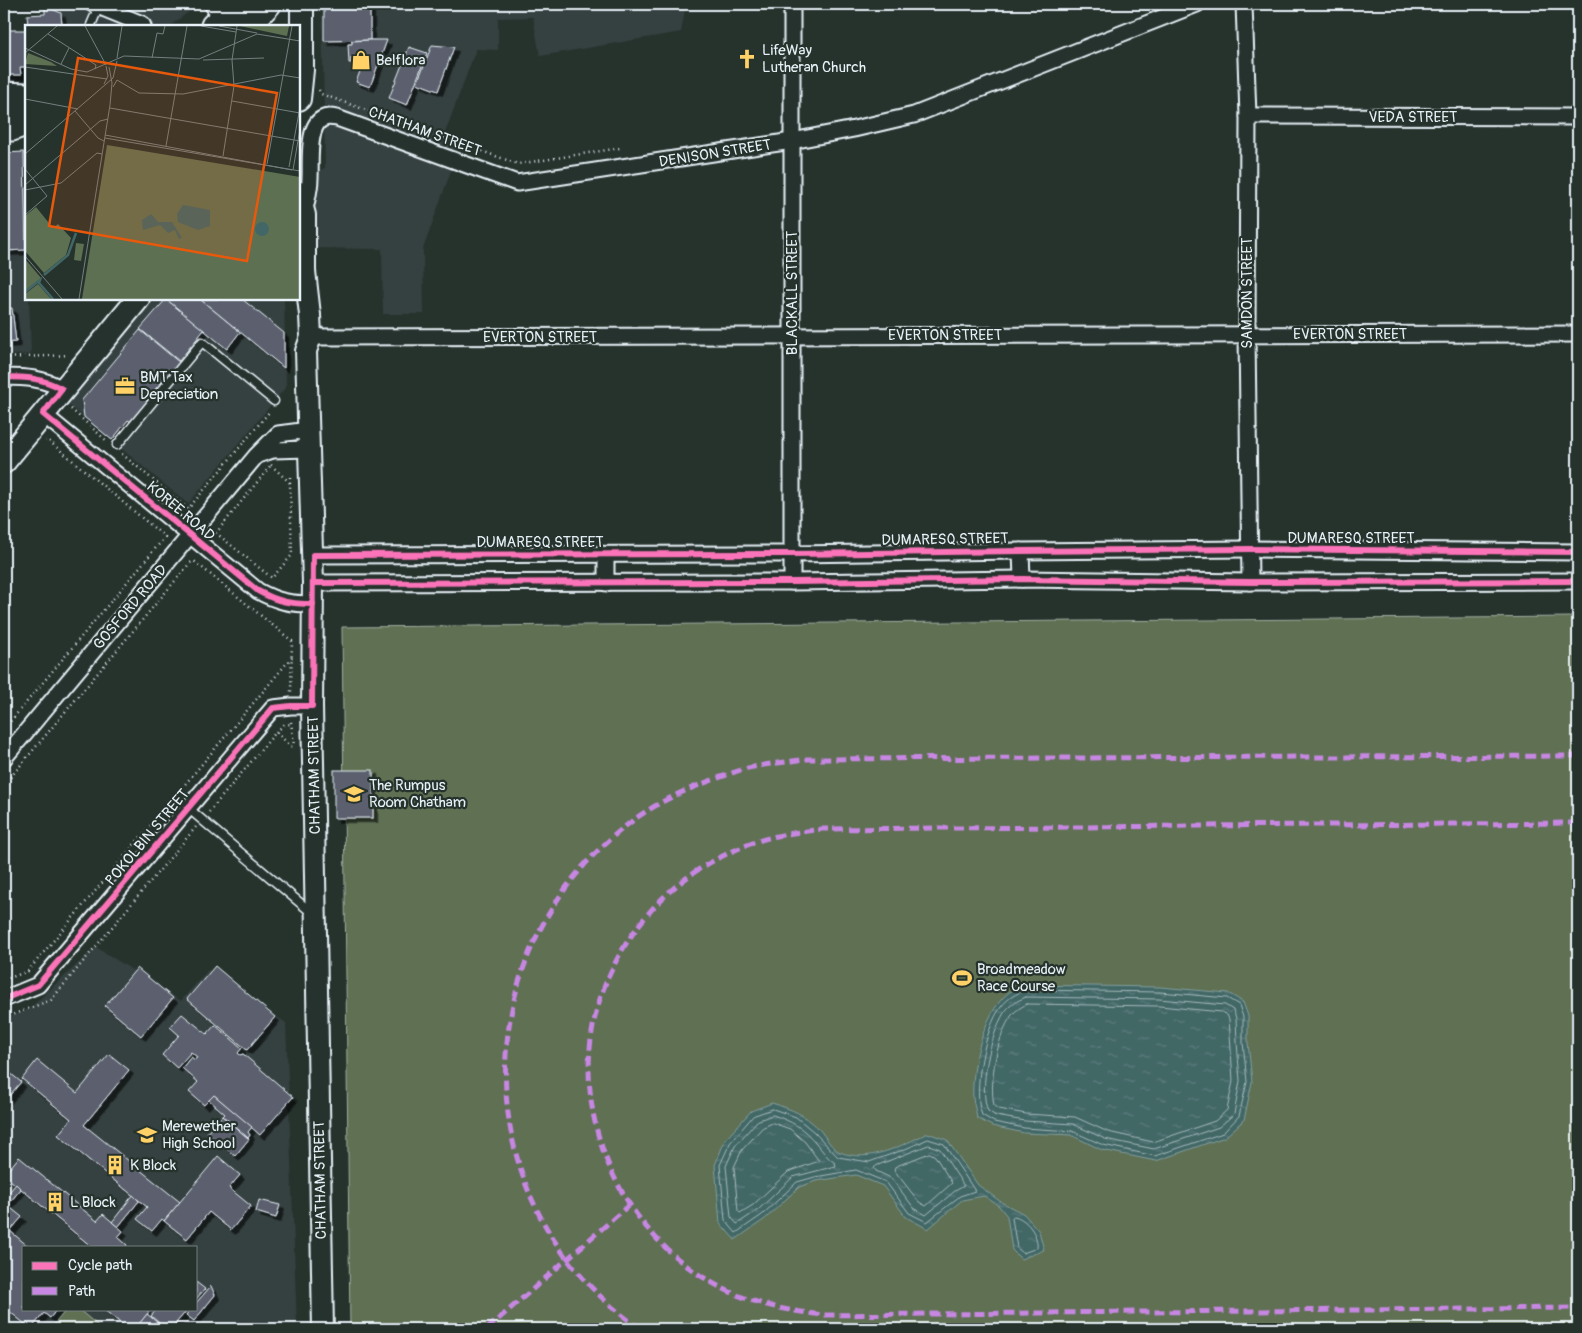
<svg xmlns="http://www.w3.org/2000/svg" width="1582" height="1333" viewBox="0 0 1582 1333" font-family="Pangolin,sans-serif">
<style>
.built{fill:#364140;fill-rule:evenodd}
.grass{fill:#5e7052;stroke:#a3b0a5}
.water{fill:url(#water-ripples);stroke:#849ea0}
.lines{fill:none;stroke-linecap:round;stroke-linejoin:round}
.shore{stroke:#a6babe;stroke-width:1}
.building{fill:#5b616e;stroke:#e8f1f8;filter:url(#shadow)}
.service-casing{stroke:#e8f1f8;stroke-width:11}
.minor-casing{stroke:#e8f1f8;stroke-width:19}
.tertiary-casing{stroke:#e8f1f8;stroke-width:24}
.secondary-casing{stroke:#e8f1f8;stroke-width:26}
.primary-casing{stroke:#e8f1f8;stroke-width:29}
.path{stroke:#e8f1f8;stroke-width:2.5;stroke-dasharray:1 4;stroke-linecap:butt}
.service{stroke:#26332d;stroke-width:8}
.minor{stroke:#26332d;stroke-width:15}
.tertiary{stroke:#26332d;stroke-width:20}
.secondary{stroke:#26332d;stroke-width:22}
.primary{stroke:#26332d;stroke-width:25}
.quiet{stroke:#c787e3;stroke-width:5;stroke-dasharray:10 5;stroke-linecap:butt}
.cycleway-casing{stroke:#26332d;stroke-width:9}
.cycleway{stroke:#fb73b8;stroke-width:6}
.labels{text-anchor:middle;stroke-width:4.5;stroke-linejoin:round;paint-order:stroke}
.poi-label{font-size:15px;fill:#e8f1f8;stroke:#26332d;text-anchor:start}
.street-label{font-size:15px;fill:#e8f1f8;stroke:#26332d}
.inset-river{fill:none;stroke:#426766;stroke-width:2.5}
.inset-road{fill:none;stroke:#747f7e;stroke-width:1}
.view{fill:#e8590c;fill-opacity:0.15;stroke:#e8590c;stroke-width:2.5}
.inset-edge{fill:none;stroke:#e8f1f8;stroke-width:2.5}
</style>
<defs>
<pattern id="water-ripples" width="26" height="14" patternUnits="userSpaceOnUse" patternTransform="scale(1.25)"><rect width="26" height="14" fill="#426766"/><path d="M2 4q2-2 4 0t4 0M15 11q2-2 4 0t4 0" fill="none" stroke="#5d7d7d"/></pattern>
<filter id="shadow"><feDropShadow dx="4.5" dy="4.5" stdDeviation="0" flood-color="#0009"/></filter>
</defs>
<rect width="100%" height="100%" fill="#26332d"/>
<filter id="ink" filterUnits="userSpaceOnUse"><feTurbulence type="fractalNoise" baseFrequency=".02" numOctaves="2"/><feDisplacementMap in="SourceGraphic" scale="10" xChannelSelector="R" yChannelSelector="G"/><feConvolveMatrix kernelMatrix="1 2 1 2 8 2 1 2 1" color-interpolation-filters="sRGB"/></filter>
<g filter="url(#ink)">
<!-- built -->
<g class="built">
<polygon points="49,4 187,4 191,10 170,26 45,26 44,7"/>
<polygon points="322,4 686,4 681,32 540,56 533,17 498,18 498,50 476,49 445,133 462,140 423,249 424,314 383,314 382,249 299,248 299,180 325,168"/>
<polygon points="26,152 26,299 29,299 31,354 4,355 4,153"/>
<polygon points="148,299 284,299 286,387 188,504 64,401"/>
<path d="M96,947L181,1001L208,970L286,1023L297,1329H4V1019L29,1009ZM24,1247H196V1309H24Z"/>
</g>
<!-- grass -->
<g class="grass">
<polygon points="1578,617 1578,1329 350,1329 342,627"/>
<polygon points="67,1309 78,1309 102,1329 50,1329"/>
</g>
<!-- water -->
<g class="water">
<path d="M1024,985L1160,987L1228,993L1243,1002L1248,1016V1042L1252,1082L1244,1120L1225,1137L1156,1161L1102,1150L1071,1135L1024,1133L992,1126L977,1118C976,1111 974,1105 973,1099C971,1068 983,1014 1007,994C1011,990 1019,988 1024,985Z"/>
<path d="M772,1103C793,1110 803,1113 819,1129C825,1136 832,1149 840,1152C869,1164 902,1145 928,1133L947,1140L978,1185L1001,1202L1024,1214L1039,1231L1044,1250L1021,1259L1012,1250L1007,1216L999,1206L984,1196L962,1200L928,1229L906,1217L883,1186L856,1175L816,1181L799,1187L765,1219L735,1240L720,1223L715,1165L725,1140L751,1111Z"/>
</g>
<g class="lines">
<!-- shore -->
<g class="shore">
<path d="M1026,990L1160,992L1227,998L1239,1005L1243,1017V1042L1247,1082L1239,1116L1223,1133L1155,1156L1103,1145L1072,1131L1024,1128L994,1122L982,1115C972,1092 985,1027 1001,1007C1008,998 1015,994 1026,990Z"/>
<path d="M1026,997L1159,999L1225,1005L1233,1010L1236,1018L1237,1042L1240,1081L1234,1114L1219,1127L1154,1149L1105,1139L1073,1124L1025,1121L996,1116L988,1111C978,1088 991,1034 1004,1013C1010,1004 1017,1001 1026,997Z"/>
<path d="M1027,1004L1159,1006L1222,1012L1227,1015L1229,1019L1233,1081L1227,1110L1215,1121L1153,1142L1108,1132L1075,1117L1026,1114L999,1109L994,1105C989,1082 997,1035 1012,1015C1016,1010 1021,1007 1027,1004Z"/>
<polygon points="773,1109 796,1117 814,1132 838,1157 869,1162 903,1150 928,1139 944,1144 975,1191 960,1196 927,1222 909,1213 886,1182 856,1170 815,1177 797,1182 762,1215 736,1233 725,1220 720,1165 730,1143 753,1116"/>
<path d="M773,1115C793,1122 802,1127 816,1143C822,1150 827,1158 835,1163L836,1166L793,1177L758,1210L737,1224L731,1217L726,1166L735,1146L757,1121Z"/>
<polygon points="773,1123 790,1129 805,1142 819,1161 788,1172 753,1205 740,1213 738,1211 734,1167 742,1150 762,1128"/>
<polygon points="929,1145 940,1149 964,1186 955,1191 926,1215 914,1208 891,1178 876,1171 874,1168 876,1166"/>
<polygon points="930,1153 935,1156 952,1183 926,1206 919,1202 894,1170 895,1167"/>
<path d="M1014,1216C1026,1218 1039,1235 1037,1248L1023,1253L1017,1248L1012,1218Z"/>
</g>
</g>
<!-- building -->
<g class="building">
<polygon points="324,4 370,4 370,40 324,41"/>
<polygon points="45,6 61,13 62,26 28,26 27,15 45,14"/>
<polygon points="6,30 26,30 26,67 20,67 21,75 7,75"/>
<polygon points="370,40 387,40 370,87 356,82 365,58 351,58 351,63 349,63 348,44 352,44 352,41"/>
<polygon points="432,45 454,47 438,91 417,83"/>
<polygon points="409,47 427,53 407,105 389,98"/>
<polygon points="24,152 26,250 4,251 4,153"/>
<polygon points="166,299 204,330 179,361 140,329"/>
<polygon points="166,299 200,299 240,332 227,349"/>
<polygon points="200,299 242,299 284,333 284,368"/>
<polygon points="4,308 12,308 16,342 4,343"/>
<polygon points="140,330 180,363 171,373 170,372 146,400 148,402 131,422 128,420 112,440 84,417 82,400"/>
<rect x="334" y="770" width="39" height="48"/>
<polygon points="215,966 275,1017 247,1050 187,999"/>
<polygon points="137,968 173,998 141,1036 105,1006"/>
<polygon points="182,1014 207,1034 215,1025 242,1048 238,1053 240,1055 243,1054 293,1097 260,1135 214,1095 204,1105 189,1092 198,1082 182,1068 191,1057 195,1060 197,1057 191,1052 177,1068 162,1055 179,1035 170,1027"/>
<polygon points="109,1054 129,1070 84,1125 180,1202 164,1221 162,1219 152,1231 137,1219 147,1207 58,1135 71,1119 22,1079 37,1060 77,1093"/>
<polygon points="4,1068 21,1082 4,1102"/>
<polygon points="214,1095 252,1127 248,1132 250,1135 248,1138 223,1116 225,1114 209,1100"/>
<polygon points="222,1116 249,1139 235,1156 207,1133"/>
<polygon points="218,1156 240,1175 229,1188 251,1206 231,1230 209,1212 187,1239 164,1221"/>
<polygon points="19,1157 97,1221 103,1214 123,1231 118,1237 127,1245 126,1247 92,1247 4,1175"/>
<polygon points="16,1184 21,1189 4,1209 4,1198"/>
<polygon points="133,1195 139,1201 118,1227 112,1222"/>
<polygon points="259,1200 280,1205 276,1218 256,1212"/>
<polygon points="7,1205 22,1217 10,1231 29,1247 24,1247 24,1309 57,1309 50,1318 44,1313 31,1329 4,1307 4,1209"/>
<polygon points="196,1282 205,1289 196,1299"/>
<polygon points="211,1286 215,1295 194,1321 186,1315 191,1309 196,1309 196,1303"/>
<polygon points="103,1309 145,1309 149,1312 135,1329 128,1329"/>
<polygon points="157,1309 188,1309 171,1329 166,1329 151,1316"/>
<polygon points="147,1314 158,1323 153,1329 135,1329"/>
</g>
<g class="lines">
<defs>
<g id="service">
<polyline points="91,25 99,6"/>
<polyline points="117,445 202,342 274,401"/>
<polyline points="188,808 312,913"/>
</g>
<g id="minor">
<polyline points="93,4 142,24 143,26"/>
<polyline points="212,4 224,19"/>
<polyline points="792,4 792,582"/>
<polyline points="1244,4 1248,116 1247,334 1250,582"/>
<polyline points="1248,116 1578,117"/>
<polyline points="4,133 13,133 26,128"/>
<path d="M305,209C307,199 310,189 310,178C311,163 307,127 322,119C327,116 332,117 337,118L517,183L792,141L854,129L914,115L1197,4"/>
<polyline points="311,337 1578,334"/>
<path d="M4,377C26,377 43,378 62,389"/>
<path d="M43,414L258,591C278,602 291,604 313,604"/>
<polyline points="258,455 273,450 309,449"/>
<polyline points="1021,551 1022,579"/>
<polyline points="313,555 792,554 1021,551 1250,549 1578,552"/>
<polyline points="606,555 606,583"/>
<polyline points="313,583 792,582 1022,579 1250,582 1578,581"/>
<polyline points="4,758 256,456 278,434 309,430"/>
<polyline points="4,999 38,985 273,708 291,706 312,706"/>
</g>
<polyline id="tertiary" points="299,192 305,215 305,271 310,315 311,337 306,351 313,583 312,706 323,1329"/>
<g id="secondary">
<polyline points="299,99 302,70 302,4"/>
<polyline points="4,462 138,299"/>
</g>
<g id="primary">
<polyline points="214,26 239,4"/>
<polyline points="247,26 268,4"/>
<polyline points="4,95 26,96"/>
<polyline points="4,114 26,115"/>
</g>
</defs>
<!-- service casing -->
<use href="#service" class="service-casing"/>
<!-- minor casing -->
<use href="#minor" class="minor-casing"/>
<!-- tertiary casing -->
<use href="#tertiary" class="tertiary-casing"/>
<!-- secondary casing -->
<use href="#secondary" class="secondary-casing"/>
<!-- primary casing -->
<use href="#primary" class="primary-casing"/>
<!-- path -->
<g class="path">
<polyline points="319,90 321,94 518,164 620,148"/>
<polyline points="4,358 68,355"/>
<polyline points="71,409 108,442"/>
<polyline points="122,454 188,509 270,411"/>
<polygon points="271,465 290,483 292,555 272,578 216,533"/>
<polyline points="290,483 290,476"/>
<polyline points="291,722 294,745"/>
<polyline points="4,729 165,537 49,441 45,441"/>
<polyline points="276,732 284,725 291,724"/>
<polyline points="4,785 190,563 194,561 292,641 291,692"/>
<polyline points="209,812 276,732 294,749"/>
<polyline points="4,980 28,971 292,657"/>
<polyline points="4,1018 51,1000 196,827"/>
</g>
<!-- service -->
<use href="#service" class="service"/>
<!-- minor -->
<use href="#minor" class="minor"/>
<!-- tertiary -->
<use href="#tertiary" class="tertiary"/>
<!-- secondary -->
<use href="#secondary" class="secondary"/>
<!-- primary -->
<use href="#primary" class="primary"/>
<!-- quiet -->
<g class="quiet">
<path d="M1578,823L822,829C807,831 792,833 777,836C750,841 711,860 689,876C651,903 622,943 605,985C560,1099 614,1233 722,1288C753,1304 788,1311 823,1315L1578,1308"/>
<polyline points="487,1329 629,1205"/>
<path d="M641,1329C463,1208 461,950 631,822C657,802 687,789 718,778C728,775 738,770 748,768C767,764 787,762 806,759L1578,756"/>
</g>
<defs>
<g id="cycleway">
<path d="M4,377C26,377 43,378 62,389L43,414L258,591C278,602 291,604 313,604"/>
<polyline points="313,583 792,582 1022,579 1250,582 1578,581"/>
<polyline points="4,999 38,985 273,708 291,706 312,706 313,555 792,554 1021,551 1250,549 1578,552"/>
</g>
</defs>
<!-- cycleway casing -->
<use href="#cycleway" class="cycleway-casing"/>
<!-- cycleway -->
<use href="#cycleway" class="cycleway"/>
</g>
</g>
<!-- icons -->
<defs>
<symbol id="church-bare" viewBox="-9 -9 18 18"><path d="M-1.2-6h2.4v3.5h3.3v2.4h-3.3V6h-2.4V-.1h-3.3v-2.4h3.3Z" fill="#ffd166" stroke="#26332d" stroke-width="2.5" paint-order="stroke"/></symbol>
<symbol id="shop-bare" viewBox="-9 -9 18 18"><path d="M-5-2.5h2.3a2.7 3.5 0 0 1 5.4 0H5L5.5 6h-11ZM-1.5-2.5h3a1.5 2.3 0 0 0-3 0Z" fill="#ffd166" stroke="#26332d" stroke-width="2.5" paint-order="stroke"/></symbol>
<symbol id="office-bare" viewBox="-9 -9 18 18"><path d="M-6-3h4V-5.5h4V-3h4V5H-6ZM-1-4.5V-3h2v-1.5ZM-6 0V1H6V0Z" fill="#ffd166" stroke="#26332d" stroke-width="2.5" paint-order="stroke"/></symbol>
<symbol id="school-bare" viewBox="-9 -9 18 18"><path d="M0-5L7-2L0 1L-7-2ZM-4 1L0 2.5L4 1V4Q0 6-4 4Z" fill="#ffd166" stroke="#26332d" stroke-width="2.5" paint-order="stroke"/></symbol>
<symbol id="stadium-bare" viewBox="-9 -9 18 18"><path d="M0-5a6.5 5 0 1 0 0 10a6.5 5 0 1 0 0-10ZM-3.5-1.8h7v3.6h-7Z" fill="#ffd166" stroke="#26332d" stroke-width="2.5" paint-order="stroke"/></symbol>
<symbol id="building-bare" viewBox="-9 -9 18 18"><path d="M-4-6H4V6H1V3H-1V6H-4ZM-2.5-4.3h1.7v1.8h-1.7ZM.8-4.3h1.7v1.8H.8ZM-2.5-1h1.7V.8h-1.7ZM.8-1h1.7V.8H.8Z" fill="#ffd166" stroke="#26332d" stroke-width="2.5" paint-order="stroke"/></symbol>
</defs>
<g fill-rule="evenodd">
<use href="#church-bare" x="733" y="45" width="28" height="28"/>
<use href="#shop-bare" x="347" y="46" width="28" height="28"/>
<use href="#office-bare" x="111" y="372" width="28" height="28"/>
<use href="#school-bare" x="340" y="780" width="28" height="28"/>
<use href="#stadium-bare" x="948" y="964" width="28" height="28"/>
<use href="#school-bare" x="133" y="1121" width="28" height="28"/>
<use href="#building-bare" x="101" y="1151" width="28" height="28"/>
<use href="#building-bare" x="41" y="1188" width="28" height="28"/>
</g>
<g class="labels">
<!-- poi labels -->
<g class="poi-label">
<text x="762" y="55">LifeWay<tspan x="762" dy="17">Lutheran Church</tspan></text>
<text x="376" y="65">Belflora</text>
<text x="140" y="382">BMT Tax<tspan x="140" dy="17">Depreciation</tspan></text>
<text x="369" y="790">The Rumpus<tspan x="369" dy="17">Room Chatham</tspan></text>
<text x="977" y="974">Broadmeadow<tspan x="977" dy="17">Race Course</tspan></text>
<text x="162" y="1131">Merewether<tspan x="162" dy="17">High School</tspan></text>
<text x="130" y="1170">K Block</text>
<text x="70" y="1207">L Block</text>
</g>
<!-- street labels -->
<g class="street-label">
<text x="1413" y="122">VEDA STREET</text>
<text transform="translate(425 131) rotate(20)" y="5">CHATHAM STREET</text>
<text transform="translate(715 153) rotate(-9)" y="5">DENISON STREET</text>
<text transform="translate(792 293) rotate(-90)" y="5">BLACKALL STREET</text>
<text transform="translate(1247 293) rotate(-90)" y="5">SAMDON STREET</text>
<text x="1350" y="339">EVERTON STREET</text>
<text x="945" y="340">EVERTON STREET</text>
<text x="540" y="342">EVERTON STREET</text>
<text transform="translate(181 511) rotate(40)" y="5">KOREE ROAD</text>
<text x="1351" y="543">DUMARESQ STREET</text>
<text transform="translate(945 539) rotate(-1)" y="5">DUMARESQ STREET</text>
<text x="540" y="547">DUMARESQ STREET</text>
<text transform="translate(130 607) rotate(-50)" y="5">GOSFORD ROAD</text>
<text transform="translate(314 775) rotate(-91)" y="5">CHATHAM STREET</text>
<text transform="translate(147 837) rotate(-50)" y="5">POKOLBIN STREET</text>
<text transform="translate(320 1180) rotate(-91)" y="5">CHATHAM STREET</text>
</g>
</g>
<!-- overview -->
<g transform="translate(25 25)">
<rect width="275" height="275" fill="#26332d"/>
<path d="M82,120L275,152V274H57ZM11,182L28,203L33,199L46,213L41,230L19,248L0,226V191ZM51,218L59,219L56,236L49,235Z" fill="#5e7052"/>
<path d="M215,1H264L262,11ZM3,28L26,37L32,41L0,39ZM0,234L16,253L0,266ZM13,259L26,274H0V269Z" fill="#5e7052"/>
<path d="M158,180L185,185V201L173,205L153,197L152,189ZM126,189L133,197H147L157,213L154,214L150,205L143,208L135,200L118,205L117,195ZM230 204a7 7 0 1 1 14 0a7 7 0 1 1-14 0Z" fill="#426766"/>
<path class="inset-river" d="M19,250L43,230L51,208M0,267L15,255L14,258L28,274"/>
<path class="inset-road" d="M60,1L81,40M176,1L211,7M194,1L232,8M23,9L71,40L70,44M0,23L46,44L62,47L99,31L174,34L232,9L275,16M0,28L32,1M92,33L97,1M127,33L132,8L138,9L140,1M178,35L239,33M36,39L44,23M0,42L82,54M79,59L83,51L81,41M88,62L92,55L114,68L158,69L256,50L275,53M0,74L53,84M207,76L275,88M85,83L275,116M50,86L73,113L79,116M80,110L267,145M80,113L275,146M141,121L162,1M0,129L88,53L92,36M198,131L209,61L207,35L212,1M242,139L267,1M264,142L275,82M0,144L22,171L0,190M268,145L275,104M0,160L75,96L83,94M0,165L36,158L72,128L77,129M0,231L37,274M54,274L85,80L87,58L84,42"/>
<path class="view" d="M53,33L252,68L222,236L24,201Z"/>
<rect width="275" height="275" class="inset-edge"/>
</g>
<!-- margin -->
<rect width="1582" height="1333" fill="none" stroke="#26332d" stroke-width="20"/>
<rect x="10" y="10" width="1562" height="1313" fill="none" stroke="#e8f1f8" stroke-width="2" filter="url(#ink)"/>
<!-- legend -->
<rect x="22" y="1246" width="175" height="65" fill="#26332d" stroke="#747f7e"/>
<rect x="32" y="1262" width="25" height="8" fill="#fb73b8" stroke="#747f7e"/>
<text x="68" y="1270" font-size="15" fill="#e8f1f8">Cycle path</text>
<rect x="32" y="1287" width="25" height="8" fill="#c787e3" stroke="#747f7e"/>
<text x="68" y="1296" font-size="15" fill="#e8f1f8">Path</text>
</svg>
